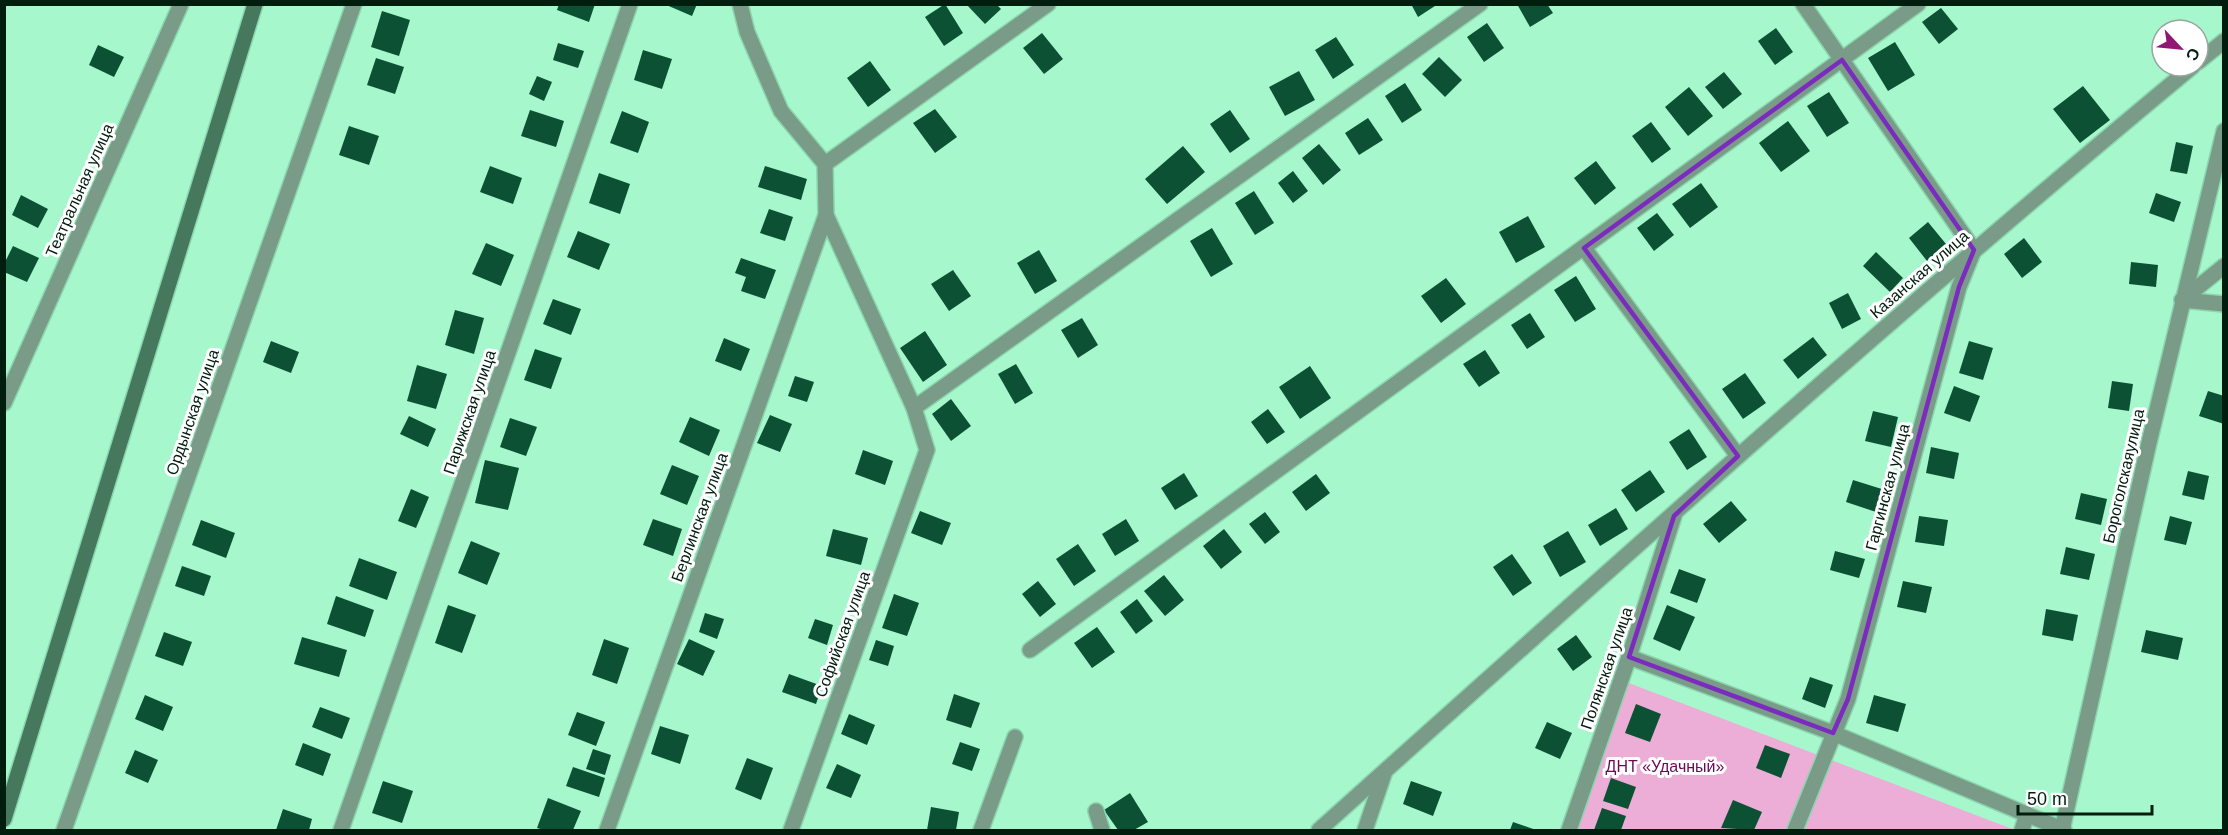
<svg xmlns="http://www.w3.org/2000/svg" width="2228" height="835" viewBox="0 0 2228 835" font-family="Helvetica,sans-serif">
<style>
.green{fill:#ecadd6}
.building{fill:#0d5135}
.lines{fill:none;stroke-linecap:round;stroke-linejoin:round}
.street-casing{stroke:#8bd5ae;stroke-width:18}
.secondary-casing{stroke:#8bd5ae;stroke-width:18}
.street{stroke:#7a9b88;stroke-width:15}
.secondary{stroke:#46785d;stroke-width:15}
.marked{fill:none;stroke:#7b2cbf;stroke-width:4.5;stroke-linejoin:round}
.labels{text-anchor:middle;stroke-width:6;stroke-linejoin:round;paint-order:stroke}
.street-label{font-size:16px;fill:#001d0e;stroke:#fff}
.park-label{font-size:16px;fill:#6d0957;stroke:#fff}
</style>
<rect width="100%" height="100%" fill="#a6f8cc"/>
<!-- green -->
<polygon class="green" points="1626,682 2015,830 1575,830"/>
<!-- building -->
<g class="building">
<polygon points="559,4 595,4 589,22 557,10"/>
<polygon points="664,4 697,4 692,16"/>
<polygon points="945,4 963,33 944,46 925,17"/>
<polygon points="966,4 996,4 1001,9 985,24"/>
<polygon points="1411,4 1438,4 1418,17"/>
<polygon points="1517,4 1547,4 1553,13 1530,27"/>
<polygon points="1941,8 1958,29 1939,44 1922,22"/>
<polygon points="382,11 410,20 399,56 371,47"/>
<polygon points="1487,23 1504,48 1484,62 1467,37"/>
<polygon points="1776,28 1793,52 1775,65 1758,41"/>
<polygon points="1042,33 1063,59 1044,74 1023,48"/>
<polygon points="1336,37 1354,65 1333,79 1315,50"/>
<polygon points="1895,42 1915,75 1888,91 1868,58"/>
<polygon points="558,43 584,51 578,68 553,60"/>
<polygon points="98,45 124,57 114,77 89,65"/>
<polygon points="643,50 672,59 662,89 634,80"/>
<polygon points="1439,57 1462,80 1445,97 1422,74"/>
<polygon points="376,58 404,67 395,94 367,85"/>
<polygon points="870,61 891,90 868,107 847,78"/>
<polygon points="1299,71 1315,100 1285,116 1269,87"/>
<polygon points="1724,72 1742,94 1723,109 1705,87"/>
<polygon points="537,76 552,82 544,101 529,94"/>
<polygon points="1405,83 1422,110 1402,123 1385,96"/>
<polygon points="2083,86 2110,120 2080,143 2053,109"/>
<polygon points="1689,87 1713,116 1688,136 1665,107"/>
<polygon points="1829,92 1849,123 1827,137 1807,106"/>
<polygon points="935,109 957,137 935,153 913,123"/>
<polygon points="530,110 564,121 556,147 521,136"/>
<polygon points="1230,110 1250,139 1230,153 1210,124"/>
<polygon points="622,111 649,122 638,153 610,143"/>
<polygon points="1368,118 1383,140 1359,155 1345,133"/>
<polygon points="1788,121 1810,151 1781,172 1759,143"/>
<polygon points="1651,122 1671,149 1652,163 1632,136"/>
<polygon points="349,126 379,136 369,165 339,155"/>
<polygon points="2176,142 2193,146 2187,174 2170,171"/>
<polygon points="1319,144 1341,170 1323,185 1302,158"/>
<polygon points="1183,146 1205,172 1167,204 1145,179"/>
<polygon points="1596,161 1616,188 1595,205 1574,178"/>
<polygon points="490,166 522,178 513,204 480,192"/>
<polygon points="765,166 807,179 801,200 758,187"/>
<polygon points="1293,171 1308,191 1293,203 1278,183"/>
<polygon points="599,173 630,184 620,214 589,203"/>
<polygon points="1701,183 1718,207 1690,228 1672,204"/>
<polygon points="1254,191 1274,223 1255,235 1235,203"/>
<polygon points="2156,193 2181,202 2174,222 2149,213"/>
<polygon points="21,195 48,209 38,228 12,215"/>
<polygon points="769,209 793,217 785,241 760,233"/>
<polygon points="1657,213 1674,235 1654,251 1637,228"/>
<polygon points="1528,216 1545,247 1516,263 1499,232"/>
<polygon points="1928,222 1946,244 1927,261 1909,238"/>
<polygon points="1212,228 1233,264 1211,277 1190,241"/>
<polygon points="578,231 610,244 599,270 567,257"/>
<polygon points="2024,238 2042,262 2022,278 2004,254"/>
<polygon points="486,243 514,255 501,286 472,274"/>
<polygon points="13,246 39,258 27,282 4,272 4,264"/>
<polygon points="1039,250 1057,281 1035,294 1017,263"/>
<polygon points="1876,252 1903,278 1890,292 1863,266"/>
<polygon points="741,258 776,270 765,299 741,291 746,277 735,273"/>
<polygon points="2131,262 2158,265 2156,287 2129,284"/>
<polygon points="953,270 971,296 949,311 931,284"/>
<polygon points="1576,276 1596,309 1575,322 1554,290"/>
<polygon points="1446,278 1466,304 1441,323 1421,296"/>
<polygon points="1848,293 1861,319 1842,329 1829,303"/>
<polygon points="553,299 581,309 571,335 543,324"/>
<polygon points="455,310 484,318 474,354 445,345"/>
<polygon points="1530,313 1545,337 1527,349 1511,325"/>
<polygon points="1082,318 1098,345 1078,358 1061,330"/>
<polygon points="925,331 947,365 923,382 900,348"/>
<polygon points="1813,337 1827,355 1798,379 1783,360"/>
<polygon points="724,338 750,349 741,371 715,361"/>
<polygon points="271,341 299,352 291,373 263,362"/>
<polygon points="1969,341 1993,348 1983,380 1959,373"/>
<polygon points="535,349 562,358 551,389 524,380"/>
<polygon points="1485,350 1500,373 1479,387 1463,364"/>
<polygon points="1016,364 1033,393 1015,404 998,374"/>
<polygon points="417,365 447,374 436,409 407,401"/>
<polygon points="1310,366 1331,398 1300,419 1279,387"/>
<polygon points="1745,373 1766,403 1743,419 1722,389"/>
<polygon points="795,376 814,382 807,402 788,396"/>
<polygon points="2112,381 2133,384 2129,411 2108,408"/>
<polygon points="1954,386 1980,396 1970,422 1944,413"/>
<polygon points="2208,391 2224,396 2224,424 2199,416"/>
<polygon points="951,399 971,426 951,441 932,414"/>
<polygon points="1268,409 1285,432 1267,444 1251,422"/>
<polygon points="1873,411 1898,417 1891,447 1865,441"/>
<polygon points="770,415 792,424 780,452 757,443"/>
<polygon points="409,416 436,429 428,447 400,434"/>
<polygon points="690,417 720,430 709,456 679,442"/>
<polygon points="510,418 537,427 526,456 500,447"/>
<polygon points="1689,429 1707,457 1687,470 1669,442"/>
<polygon points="1931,447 1959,453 1954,479 1926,473"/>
<polygon points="863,450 893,461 885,485 855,474"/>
<polygon points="485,460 519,468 508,510 475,503"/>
<polygon points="672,465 699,476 687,505 660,494"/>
<polygon points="1650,470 1665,492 1636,512 1621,490"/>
<polygon points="2188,471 2209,476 2204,500 2182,495"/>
<polygon points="1184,473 1198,496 1175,510 1161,488"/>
<polygon points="1316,474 1330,493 1306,511 1292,492"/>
<polygon points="1853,480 1885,490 1879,513 1846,502"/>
<polygon points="411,489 429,497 416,528 398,521"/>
<polygon points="2081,493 2107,499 2101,525 2075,519"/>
<polygon points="1731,501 1747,520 1719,543 1703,524"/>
<polygon points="1616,508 1628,529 1600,546 1588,525"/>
<polygon points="920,511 951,523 942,545 911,533"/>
<polygon points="1265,512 1280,532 1265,544 1249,524"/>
<polygon points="1919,516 1948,520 1944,546 1915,542"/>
<polygon points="2170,516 2192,522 2186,545 2164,540"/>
<polygon points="653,519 682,529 673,556 643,545"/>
<polygon points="1126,519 1139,541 1115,556 1102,534"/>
<polygon points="201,520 235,533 226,558 192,545"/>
<polygon points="833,529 868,538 861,565 826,556"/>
<polygon points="1224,529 1242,552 1221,569 1203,546"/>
<polygon points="1568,531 1586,562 1560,577 1543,546"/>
<polygon points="471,541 500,553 487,585 458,573"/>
<polygon points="1078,544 1096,571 1074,586 1056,559"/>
<polygon points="2066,547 2095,554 2089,580 2060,574"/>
<polygon points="1835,551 1865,559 1859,578 1830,570"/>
<polygon points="1512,554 1532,583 1513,596 1493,567"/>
<polygon points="359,558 397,572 387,600 349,586"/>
<polygon points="182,566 211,576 204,596 175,586"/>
<polygon points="1679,569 1706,579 1697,603 1670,593"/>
<polygon points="1164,575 1184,600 1165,616 1144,591"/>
<polygon points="1038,581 1056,604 1040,617 1022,594"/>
<polygon points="1903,581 1932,587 1926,613 1897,607"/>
<polygon points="894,594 919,603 907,636 882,628"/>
<polygon points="336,596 374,610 365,637 327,624"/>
<polygon points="1137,599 1153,621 1136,634 1120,612"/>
<polygon points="448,605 476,615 462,653 435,643"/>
<polygon points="1667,605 1695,617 1680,651 1653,639"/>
<polygon points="2046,609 2078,615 2073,641 2042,635"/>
<polygon points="705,613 724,619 717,639 699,632"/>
<polygon points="815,619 833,625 827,645 808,638"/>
<polygon points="1097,627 1115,652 1092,668 1074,643"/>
<polygon points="2146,630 2183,638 2178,660 2141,652"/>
<polygon points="164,632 192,642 183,666 155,656"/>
<polygon points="1576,635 1592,657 1573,671 1557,649"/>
<polygon points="302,637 347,650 339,677 294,664"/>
<polygon points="604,639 629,648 617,684 592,675"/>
<polygon points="689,639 715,651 703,676 677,664"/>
<polygon points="876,640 894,646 888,666 869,660"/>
<polygon points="789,674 822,686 816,704 782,692"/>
<polygon points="1810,677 1833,685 1825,708 1802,699"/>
<polygon points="954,694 980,703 971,728 946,720"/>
<polygon points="145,695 173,707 163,731 135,719"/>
<polygon points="1874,695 1906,704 1898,732 1866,723"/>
<polygon points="1636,704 1661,714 1650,742 1625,733"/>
<polygon points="320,707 350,718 342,739 312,727"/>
<polygon points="577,712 605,722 596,746 568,735"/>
<polygon points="849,714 875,725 867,745 841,734"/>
<polygon points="1547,722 1572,733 1560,759 1535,748"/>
<polygon points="660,726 689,735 680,764 651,754"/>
<polygon points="960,742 980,749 972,771 952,764"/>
<polygon points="303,743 331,754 323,776 295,765"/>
<polygon points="1765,745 1790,754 1781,778 1756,768"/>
<polygon points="593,749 611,755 605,775 586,769"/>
<polygon points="135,750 158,760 148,783 125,773"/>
<polygon points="747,758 773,768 761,800 735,789"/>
<polygon points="837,764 861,775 851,798 826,788"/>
<polygon points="573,767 605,778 599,797 566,786"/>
<polygon points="1611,778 1636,787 1628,809 1603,801"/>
<polygon points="383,781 413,791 402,823 372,813"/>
<polygon points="1411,781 1442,792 1433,816 1403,804"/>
<polygon points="1130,793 1148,822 1134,830 1118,830 1104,810"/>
<polygon points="548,798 581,811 573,830 544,830 537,828"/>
<polygon points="1733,800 1762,812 1754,830 1721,828"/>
<polygon points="931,807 959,812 956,830 927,830"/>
<polygon points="1602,808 1626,816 1621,830 1594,830"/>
<polygon points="283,809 312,819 309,830 276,830"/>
<polygon points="1513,822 1536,830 1510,830"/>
</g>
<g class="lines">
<defs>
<g id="street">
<polyline points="740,4 747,32 781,111 825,164 826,215 914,408 927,450 791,830"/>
<polyline points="2198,62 2224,41"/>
<polyline points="825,164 1048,4"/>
<polyline points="1584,248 1738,456"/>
<polyline points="2182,300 2224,266"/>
<polyline points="2182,300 2224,304"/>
<polyline points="4,403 181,4"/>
<polyline points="914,408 1480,4"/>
<polyline points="1030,650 1918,4"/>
<polyline points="1629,657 1833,733 2064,830"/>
<polyline points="1096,811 1102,830"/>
<polyline points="64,830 354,4"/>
<polyline points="341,830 630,4"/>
<polyline points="607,830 826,215"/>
<polyline points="981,830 1015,737"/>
<path d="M1319,830C1607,572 1895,313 2193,66"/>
<polyline points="1365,830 1384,774"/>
<polyline points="1569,830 1629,657 1674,516"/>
<polyline points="1795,830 1848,699 1959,287 1974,250 1803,4"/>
<polyline points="2022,830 2027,814"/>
<polyline points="2062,830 2148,447 2224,131"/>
</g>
<polyline id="secondary" points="4,819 255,4"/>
</defs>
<!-- street casing -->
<use href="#street" class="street-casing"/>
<!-- secondary casing -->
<use href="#secondary" class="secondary-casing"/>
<!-- street -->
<use href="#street" class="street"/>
<!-- secondary -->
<use href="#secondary" class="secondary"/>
</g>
<!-- marked area -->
<path class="marked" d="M1842,60L1974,250L1959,287L1848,699L1833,733L1629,657L1674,516L1738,456L1584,248Z"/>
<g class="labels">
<!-- street labels -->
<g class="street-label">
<text transform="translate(79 190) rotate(-66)" y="6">Театральная улица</text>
<text transform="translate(1919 274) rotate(-41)" y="6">Казанская улица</text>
<text transform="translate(192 412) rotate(-71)" y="6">Ордынская улица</text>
<text transform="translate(469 412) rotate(-71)" y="6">Парижская улица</text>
<text transform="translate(2123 476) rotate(-77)" y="6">Бороголскаяулица</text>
<text transform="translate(1887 487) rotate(-75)" y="6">Гаргинская улица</text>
<text transform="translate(699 517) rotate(-70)" y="6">Берлинская улица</text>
<text transform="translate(842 634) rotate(-70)" y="6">Софийская улица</text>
<text transform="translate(1606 668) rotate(-71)" y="6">Полянская улица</text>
</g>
<!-- park labels -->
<g class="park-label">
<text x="1665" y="772">ДНТ «Удачный»</text>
</g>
</g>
<!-- border -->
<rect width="2228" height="835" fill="none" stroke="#001d0e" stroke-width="12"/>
<!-- north arrow -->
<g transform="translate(2180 48) rotate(116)"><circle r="28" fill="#ffffff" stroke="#99a59f" stroke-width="1.5"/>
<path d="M0-4.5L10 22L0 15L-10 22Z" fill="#911774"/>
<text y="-9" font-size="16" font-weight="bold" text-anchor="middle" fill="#001d0e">С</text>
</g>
<!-- scale -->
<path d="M2018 805v9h134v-9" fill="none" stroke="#001d0e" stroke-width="3"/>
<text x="2027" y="805" font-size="18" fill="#001d0e" stroke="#ffffff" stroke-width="4.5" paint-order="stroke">50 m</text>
</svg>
